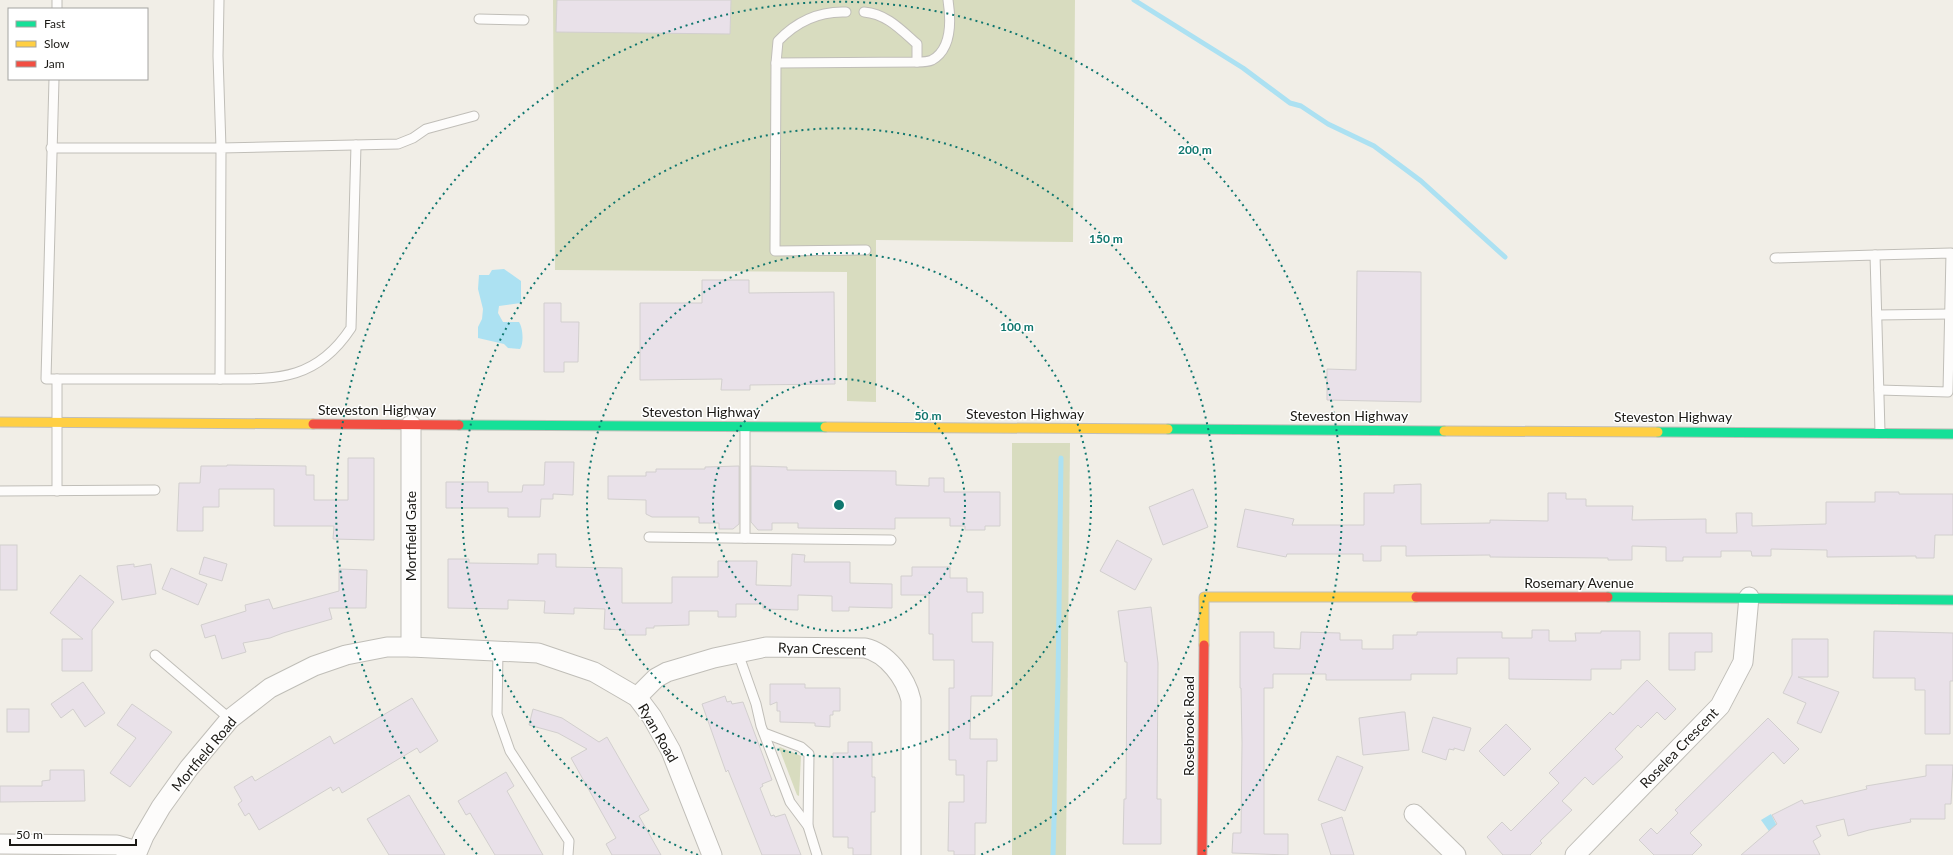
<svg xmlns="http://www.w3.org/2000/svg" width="1953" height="855" viewBox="0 0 1953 855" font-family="Lato,sans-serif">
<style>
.green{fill:#d8dcbf}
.water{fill:#ace1f2}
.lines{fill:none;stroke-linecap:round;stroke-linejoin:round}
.stream{stroke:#ace1f2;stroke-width:5}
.building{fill:#e9e1e9;stroke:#d2cfce}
.lane-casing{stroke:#c0beb8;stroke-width:11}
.street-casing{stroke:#c0beb8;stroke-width:21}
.fast-casing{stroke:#c0beb8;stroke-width:11}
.slow-casing{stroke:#c0beb8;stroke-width:11}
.jam-casing{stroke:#c0beb8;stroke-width:11}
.lane{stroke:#fdfcfb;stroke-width:9}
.street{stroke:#fdfcfb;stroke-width:19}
.fast{stroke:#16e098;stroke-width:9}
.slow{stroke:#ffcf43;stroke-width:9}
.jam{stroke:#f24e42;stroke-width:9}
.ring{fill:none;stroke:#0f766e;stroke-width:2;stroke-dasharray:2 4}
.labels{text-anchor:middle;stroke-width:3;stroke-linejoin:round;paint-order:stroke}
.street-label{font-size:14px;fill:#1b1915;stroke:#fff}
.centre{fill:#0f766e;stroke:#fff;stroke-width:2}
.ring-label{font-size:12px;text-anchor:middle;font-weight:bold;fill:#0f766e;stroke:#fff;stroke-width:3;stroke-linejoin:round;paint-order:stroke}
</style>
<rect width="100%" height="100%" fill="#f1eee7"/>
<!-- green -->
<g class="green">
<polygon points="553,0 1075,0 1073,242 876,240 876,402 847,401 847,272 555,270"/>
<polygon points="1012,443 1070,443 1066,855 1012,855"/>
<polygon points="780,747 801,756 799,796 797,795 779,748"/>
</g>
<!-- water -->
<g class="water">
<path d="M504,269L521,281V303L499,306L498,313L503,322H519C523,328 524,343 520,349L508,348L504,344L478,338V327L482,319L483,309L478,289L479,275H489L492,270Z"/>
<polygon points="1771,814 1782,836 1776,841 1761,820"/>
</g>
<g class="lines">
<!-- stream -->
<g class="stream">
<polyline points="1134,0 1243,68 1290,103 1301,106 1328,124 1374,146 1421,181 1505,257"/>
<polyline points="1053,855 1058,681 1061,458"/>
</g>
</g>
<!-- building -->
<g class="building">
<polygon points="557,0 731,0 730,34 556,32"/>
<polygon points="1357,271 1421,272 1421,402 1327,400 1327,369 1356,370"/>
<polygon points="702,280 749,280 749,293 834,292 835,384 750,385 750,390 721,390 722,379 640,380 640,303 702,303"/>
<polygon points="544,303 561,303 561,322 579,322 578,362 564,362 564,372 544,372"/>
<polygon points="348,458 374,458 374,540 333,539 334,526 274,526 274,489 219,489 219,507 203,507 203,531 177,531 179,483 200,483 201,466 227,466 227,465 306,466 306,475 314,475 314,500 348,500"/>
<polygon points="545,462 574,462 573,495 553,494 553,499 541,499 540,517 508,517 508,508 446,508 446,482 488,482 488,492 522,492 523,485 544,485"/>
<polygon points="739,466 739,524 733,529 719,529 719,523 699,523 699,517 652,517 646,514 646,500 608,499 608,476 646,476 646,472 656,472 656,469 705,469 705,467"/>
<polygon points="751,466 787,467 787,470 896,471 896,485 929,486 929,478 944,478 944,492 1000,492 1000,526 985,526 985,530 965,530 965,526 950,526 950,518 895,518 895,529 798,528 798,523 772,523 772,530 758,530 751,522"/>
<polygon points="1421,484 1421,524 1490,523 1490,520 1548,521 1548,493 1566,493 1566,499 1586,499 1586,506 1633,506 1632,520 1706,519 1706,533 1737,533 1736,513 1752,513 1752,526 1826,524 1826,502 1875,502 1875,492 1899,492 1899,494 1953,494 1953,535 1935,535 1934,558 1916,558 1916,556 1827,557 1827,550 1771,549 1771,556 1752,556 1751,551 1721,551 1721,557 1683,557 1683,561 1666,561 1666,547 1632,546 1632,560 1608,560 1608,558 1490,557 1490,555 1406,556 1406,546 1381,546 1381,561 1363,561 1363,554 1287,554 1286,557 1237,547 1245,509 1294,519 1292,525 1364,525 1364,493 1394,493 1394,485"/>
<polygon points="1193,489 1208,527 1163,545 1149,507"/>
<polygon points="1117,540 1152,559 1135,590 1100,571"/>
<rect x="0" y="545" width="17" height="45"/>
<polygon points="538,554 556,554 556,567 622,568 622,603 672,603 672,577 718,577 718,561 757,561 756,585 791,586 792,554 805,555 804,562 850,562 850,583 892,584 892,608 849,607 849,611 832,611 832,596 798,595 798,610 763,609 763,604 736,604 736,617 718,617 718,611 689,611 689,625 654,626 654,628 646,628 646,635 625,635 625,630 604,629 605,609 574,608 574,614 544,613 545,601 508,600 508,609 448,608 448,559 469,559 469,563 538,564"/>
<polygon points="204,557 227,564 222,581 199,574"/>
<polygon points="134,564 134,567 151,564 156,594 122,600 117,566"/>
<polygon points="912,567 950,567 950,578 967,578 967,592 983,592 983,613 972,613 972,642 993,642 992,696 971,696 970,739 997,739 997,761 987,761 986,823 975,823 975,855 954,855 954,851 948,851 949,802 964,802 964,775 956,775 956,760 949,760 949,688 954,688 954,660 933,660 933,634 929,634 929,595 901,595 901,576 912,576"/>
<polygon points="171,568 207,584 198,605 162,589"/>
<polygon points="339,569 367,570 366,608 329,608 332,619 283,633 270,638 243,643 246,652 222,659 215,635 205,638 201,625 246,611 245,605 269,599 273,609 339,591"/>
<polygon points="80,575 114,602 92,630 92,671 62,671 62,639 83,639 50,613"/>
<polygon points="1151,607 1158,663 1157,799 1161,799 1161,844 1123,844 1124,799 1126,799 1127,662 1125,662 1118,611"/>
<polygon points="1532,630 1549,630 1549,641 1576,641 1575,633 1601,633 1601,631 1640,631 1640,660 1621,660 1621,669 1591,669 1591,680 1509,679 1509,658 1457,658 1457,674 1411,674 1411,680 1326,680 1326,674 1273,674 1273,688 1264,688 1264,834 1288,834 1288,855 1232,853 1233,833 1241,833 1242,743 1241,688 1240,688 1240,632 1274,632 1274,648 1300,649 1301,632 1340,633 1340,640 1362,640 1362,649 1393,649 1393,635 1417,635 1417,632 1502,632 1502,638 1532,638"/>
<polygon points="1874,631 1953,633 1953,681 1950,681 1950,734 1925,734 1925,690 1915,690 1915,678 1873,678"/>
<polygon points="1669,633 1712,633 1712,652 1695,652 1695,670 1669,670"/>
<polygon points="1792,639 1828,639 1828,677 1798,677 1839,692 1821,733 1797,723 1806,703 1783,693 1792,675"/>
<polygon points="1647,680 1676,709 1665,720 1657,712 1641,728 1638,725 1615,749 1623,757 1593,785 1585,777 1562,801 1572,810 1540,841 1542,843 1530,855 1503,855 1487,837 1502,822 1511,831 1559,783 1549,773 1610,712 1613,715"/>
<polygon points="83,682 105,713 85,727 73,709 61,718 51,704"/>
<polygon points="770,684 805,684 805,688 840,688 840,711 833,711 833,715 830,715 830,727 815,726 815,723 780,722 780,711 777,711 777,702 770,705"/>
<polygon points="725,696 727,702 731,701 732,704 743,702 772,780 762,784 763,786 760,788 771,816 774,815 775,817 785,814 801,855 762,855 728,770 726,772 702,704"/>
<polygon points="412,698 438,741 420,753 417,748 342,793 339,787 333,791 331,787 259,830 249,813 245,816 238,804 242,801 234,787 252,776 255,781 330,736 334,744"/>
<polygon points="132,704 172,732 130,787 110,773 136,738 117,725"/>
<rect x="7" y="709" width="22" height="23"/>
<polygon points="533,709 562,718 599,742 607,737 649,810 639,816 661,855 612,855 606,844 616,838 571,758 587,749 558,733 529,725"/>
<polygon points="1402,712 1405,712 1409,750 1363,755 1359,718"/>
<polygon points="1433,717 1471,728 1464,751 1454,748 1454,750 1449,749 1446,760 1422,752"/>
<polygon points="1768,718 1799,749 1784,764 1773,752 1690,833 1702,845 1692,855 1654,855 1639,840 1651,828 1657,834 1678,813 1675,810"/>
<polygon points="1506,724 1531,749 1504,776 1479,751"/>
<polygon points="848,742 872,742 872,777 875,777 875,812 871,812 871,855 853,855 853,848 848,848 848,837 833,837 833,753 848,753"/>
<polygon points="1337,756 1363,767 1345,811 1318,800"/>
<polygon points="1926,765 1953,765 1951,804 1945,804 1945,819 1910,819 1911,822 1869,830 1848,836 1844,819 1816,826 1821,836 1813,841 1820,855 1741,855 1777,824 1772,815 1802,800 1804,804 1867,789 1866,786 1926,776"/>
<polygon points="50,770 84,770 85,801 0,802 0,786 42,786 42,781 50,780"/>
<polygon points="506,772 514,786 507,791 543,855 495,855 470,813 466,815 458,801"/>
<polygon points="409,795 445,855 389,855 367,819"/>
<polygon points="1342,817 1354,855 1331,855 1321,824"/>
</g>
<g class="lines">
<defs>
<g id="lane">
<polyline points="57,9 57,0"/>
<path d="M864,12C887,14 901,30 917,44V62L776,63L775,251L866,250"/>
<polyline points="479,19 524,20"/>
<path d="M917,62C921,62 928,62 932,60C952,49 951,20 948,0"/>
<path d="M776,63L778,41C796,22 819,11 846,12"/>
<polyline points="54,79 46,379 57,379"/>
<polyline points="51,148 221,148 218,56 219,0"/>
<polyline points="1875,255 1951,253 1948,392 1879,390"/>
<polyline points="1775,258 1875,255 1880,432"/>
<polyline points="1877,315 1950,314"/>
<path d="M220,379C277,379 316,381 351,328L356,145"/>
<polyline points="745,427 745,538"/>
<polyline points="0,491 155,490"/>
<polyline points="57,491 57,379 220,379 221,148 398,144 413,138 426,129 474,116"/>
<polyline points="649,537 891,540"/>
<polyline points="498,650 497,714 510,751 569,841 568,855"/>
<polyline points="738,653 756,704 761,726 790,802 808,826 817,855"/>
<polyline points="155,655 230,719"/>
<polyline points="764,733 801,747 809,754 808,826"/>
</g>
<g id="street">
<polyline points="411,425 411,647"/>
<path d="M637,697L656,678L667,672L714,658L766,647L865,648C887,653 906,678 911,700V855"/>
<polyline points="1414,814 1456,855"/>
<polyline points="0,844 117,845 137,851"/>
<polyline points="136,855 144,836 161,807 189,768 230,719 270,688 314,666 346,655 387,647 411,647 538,653 594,672 637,697 652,717 671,751 712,855"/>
<polyline points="1575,855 1720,706 1743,662 1749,597"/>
</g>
<g id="fast">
<polyline points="459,425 825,427"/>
<polyline points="1168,429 1444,431"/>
<polyline points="1658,432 1953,434"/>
<polyline points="1608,597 1953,600"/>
</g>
<g id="slow">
<polyline points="0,422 313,424"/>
<polyline points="825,427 1168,429"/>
<polyline points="1444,431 1658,432"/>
<polyline points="1204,645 1204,597 1416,597"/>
</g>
<g id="jam">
<polyline points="313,424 459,425"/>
<polyline points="1416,597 1608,597"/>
<polyline points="1202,855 1204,645"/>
</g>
</defs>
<!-- lane casing -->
<use href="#lane" class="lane-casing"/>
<!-- street casing -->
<use href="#street" class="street-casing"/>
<!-- fast casing -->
<use href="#fast" class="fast-casing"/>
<!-- slow casing -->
<use href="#slow" class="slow-casing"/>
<!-- jam casing -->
<use href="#jam" class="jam-casing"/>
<!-- lane -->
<use href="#lane" class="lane"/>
<!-- street -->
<use href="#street" class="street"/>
<!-- fast -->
<use href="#fast" class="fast"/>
<!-- slow -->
<use href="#slow" class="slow"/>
<!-- jam -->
<use href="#jam" class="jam"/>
</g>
<!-- distance rings -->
<g class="ring">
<circle cx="839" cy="505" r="126"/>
<circle cx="839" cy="505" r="252"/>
<path d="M698 855A377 377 0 1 1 980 855"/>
<path d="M477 854A503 503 0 1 1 1201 854"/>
</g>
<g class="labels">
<!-- street labels -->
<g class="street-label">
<text x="377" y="415">Steveston Highway</text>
<text x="701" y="417">Steveston Highway</text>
<text x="1025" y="419">Steveston Highway</text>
<text x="1349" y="421">Steveston Highway</text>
<text x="1673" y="422">Steveston Highway</text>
<text transform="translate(411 536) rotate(-90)" y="5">Mortfield Gate</text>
<text x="1579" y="588">Rosemary Avenue</text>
<text transform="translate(822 649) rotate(2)" y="5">Ryan Crescent</text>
<text transform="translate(1189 726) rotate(-90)" y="5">Rosebrook Road</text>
<text transform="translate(658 733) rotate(60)" y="5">Ryan Road</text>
<text transform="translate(1679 748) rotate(-46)" y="5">Roselea Crescent</text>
<text transform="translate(204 754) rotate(-50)" y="5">Mortfield Road</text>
</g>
</g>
<circle cx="839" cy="505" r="6" class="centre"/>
<g class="ring-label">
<text x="1195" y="154">200 m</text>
<text x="1106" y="243">150 m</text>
<text x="1017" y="331">100 m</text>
<text x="928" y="420">50 m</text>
</g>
<!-- legend -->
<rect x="8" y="8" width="140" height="72" fill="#ffffff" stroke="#a4a3a1"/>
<rect x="16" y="21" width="20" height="6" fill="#16e098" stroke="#a4a3a1"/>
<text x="44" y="28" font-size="12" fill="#1b1915">Fast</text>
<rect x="16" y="41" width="20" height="6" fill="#ffcf43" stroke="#a4a3a1"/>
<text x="44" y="48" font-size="12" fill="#1b1915">Slow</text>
<rect x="16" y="61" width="20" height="6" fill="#f24e42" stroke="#a4a3a1"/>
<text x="44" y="68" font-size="12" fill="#1b1915">Jam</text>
<!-- scale -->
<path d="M10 839v6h126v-6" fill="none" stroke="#1b1915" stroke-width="2"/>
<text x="16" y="839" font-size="12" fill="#1b1915" stroke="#ffffff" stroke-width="3" paint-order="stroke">50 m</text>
</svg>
